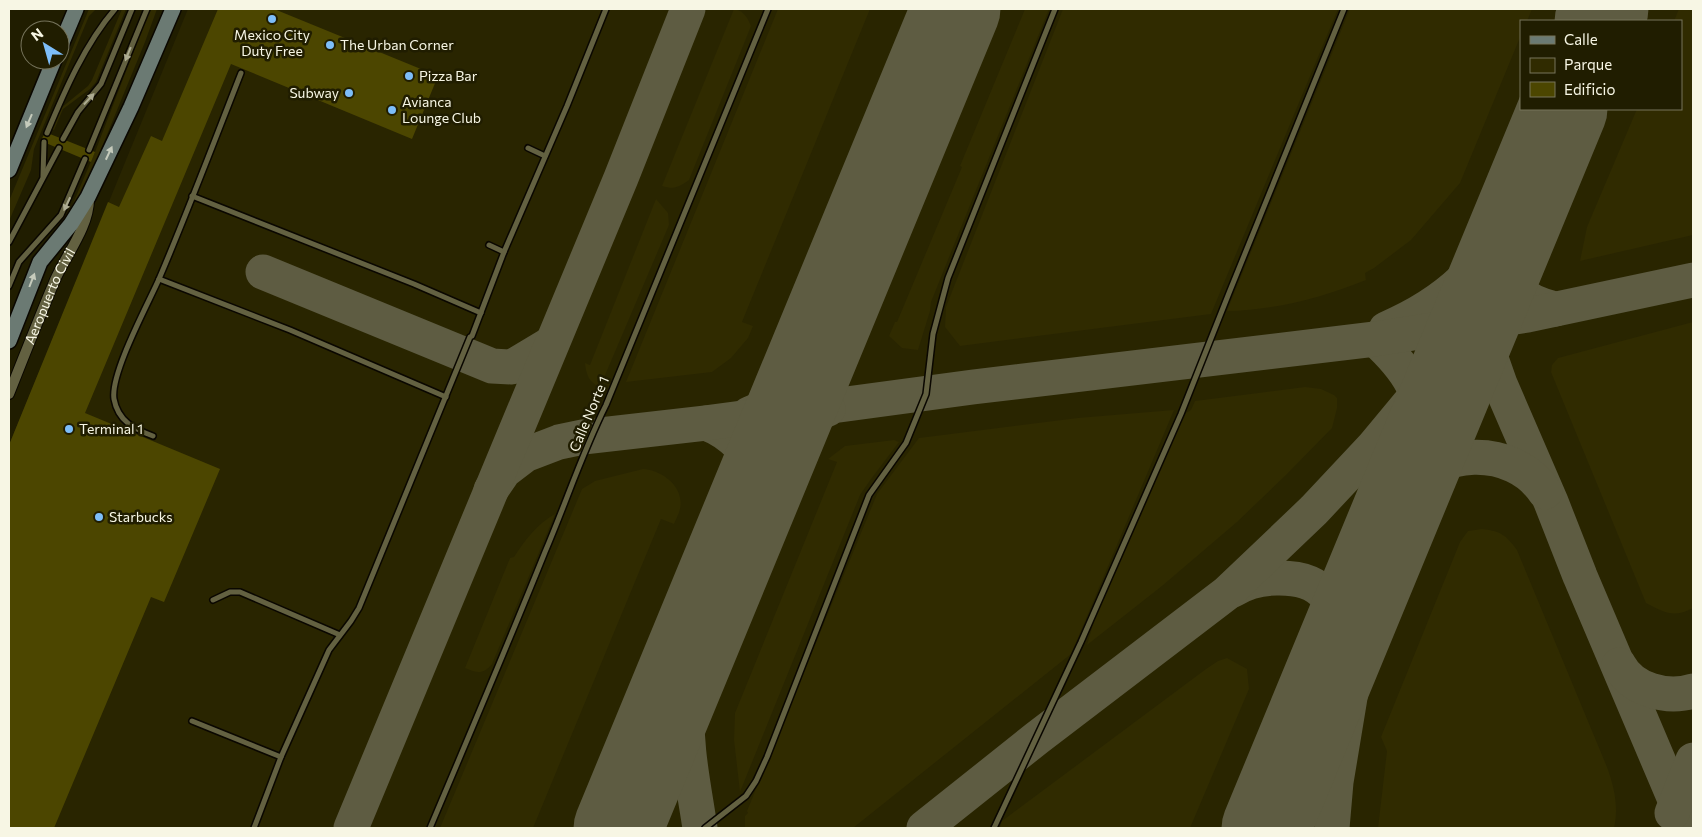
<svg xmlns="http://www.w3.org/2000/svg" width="1702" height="837" viewBox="0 0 1702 837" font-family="Commissioner,sans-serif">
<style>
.built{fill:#292500;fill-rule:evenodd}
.green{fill:#302b00}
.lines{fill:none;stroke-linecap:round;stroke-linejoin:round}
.taxiway{stroke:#5e5c42;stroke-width:35}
.runway{stroke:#5e5c42;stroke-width:89}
.building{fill:#4c4600}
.lane-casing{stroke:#0a0700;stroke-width:8}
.street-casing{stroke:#0a0700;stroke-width:12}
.secondary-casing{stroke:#0a0700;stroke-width:18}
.lane{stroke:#636141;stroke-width:5}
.street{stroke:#636141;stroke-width:10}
.secondary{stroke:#6b7a73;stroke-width:15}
.oneway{fill:#adac92}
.oneway2{fill:#c6cbbc}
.poi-dot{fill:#7dbef9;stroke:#201d00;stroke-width:2}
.labels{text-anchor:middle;stroke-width:5;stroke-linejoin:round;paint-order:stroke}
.poi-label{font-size:14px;fill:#f7f6e4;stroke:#201d00;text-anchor:start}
.street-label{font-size:14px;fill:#f7f6e4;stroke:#201d00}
</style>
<rect width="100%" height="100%" fill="#201d00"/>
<!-- built -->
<path class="built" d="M188,9H1693V828H9V445ZM1521,21H1681V109H1521Z"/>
<!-- green -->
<g class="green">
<polygon points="89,9 96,9 89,16 34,149 31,170 9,221 9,201"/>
<polygon points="122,9 126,9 96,82 90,89 63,109 54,130 52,129 61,108 88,86 92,80"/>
<polygon points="150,9 157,9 145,42 90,176 73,208 71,208 95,152"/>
<path d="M734,9C744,11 747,17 751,26L689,180C679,187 674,190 662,186Z"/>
<polygon points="778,9 870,9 742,322 753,326 748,338 731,358 712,372 626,382"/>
<polygon points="1025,9 1049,9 931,302 930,311 918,350 902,348 889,336 895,322 897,322 962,167 960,166"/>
<polygon points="1063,9 1338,9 1211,314 960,346 945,327 946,307"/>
<path d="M1350,9H1532L1527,21H1521V35L1460,183L1411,240L1374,268L1365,273L1366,280C1322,298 1275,310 1227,311Z"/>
<polygon points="1679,9 1693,9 1693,235 1580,261 1587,227 1637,109 1681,109 1681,21 1674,21"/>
<path d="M656,199L668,213L669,225L600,387C589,383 586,374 585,363L590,365Z"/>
<path d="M1693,322V608C1674,618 1665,613 1646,603L1551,372L1552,365L1558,358Z"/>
<polygon points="1305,387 1321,389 1334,395 1337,398 1337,408 1332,428 1286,475 1237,522 1162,586 1087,645 1097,611 1161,465 1186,413 1191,410 1195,401"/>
<polygon points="1174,410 1071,654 853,828 745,828 745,816 748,813 747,811 877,494 919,438 1078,418"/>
<polygon points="894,440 899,442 871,479 860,495 740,792 734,740 735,713 837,462 828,459 845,446"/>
<path d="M643,469C662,470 685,487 680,509C679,514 676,519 674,524L661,519L533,828H440L582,489L595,481Z"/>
<path d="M555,514L492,664C483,675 477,673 465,668L510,558L514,557C525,540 537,524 555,514Z"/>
<path d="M1482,529C1501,531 1506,535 1517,550L1607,767C1614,786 1619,807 1614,828H1378L1387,751L1381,737L1460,542L1468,531Z"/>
<polygon points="1227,658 1247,669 1249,689 1190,828 1000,828 1002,821 1206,669 1218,661"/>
</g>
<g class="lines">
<!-- taxiway -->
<g class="taxiway">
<path d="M1505,250C1505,286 1521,301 1555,309"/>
<polyline points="263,272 492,366 512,367 552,343"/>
<polyline points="1486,300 1483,323 1486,344 1500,384 1551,502 1580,576 1687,828"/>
<path d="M1386,329C1414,317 1441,301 1463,280C1481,262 1498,242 1516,224"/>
<path d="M1375,339C1410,371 1423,394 1426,442"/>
<path d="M749,414C783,402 800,373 819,344"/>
<path d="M706,423C730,432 756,455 757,482C757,489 756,495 754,501"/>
<polyline points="491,490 504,471 525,455 559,442 583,437 706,423 973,387 1375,339 1528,315 1693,280"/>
<path d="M1404,494C1435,447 1513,444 1545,492"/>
<path d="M754,502C770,465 788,425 828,409"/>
<path d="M1233,590C1247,581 1261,578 1277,578C1328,577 1337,604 1339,649"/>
<path d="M700,629C695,653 690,677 688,701C684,743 694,787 700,828"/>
<path d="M1619,665C1632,690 1667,699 1693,691"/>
<polyline points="1672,813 1693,760"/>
<polyline points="351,828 621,178 688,9"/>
<polyline points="924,828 1037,738 1227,593 1314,510 1374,446 1418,393 1461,326 1489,287"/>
<polyline points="1332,828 1336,782 1364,613 1380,553"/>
</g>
<!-- runway -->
<g class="runway">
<polyline points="1599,21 1604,9"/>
<polyline points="618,828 956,9"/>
<polyline points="1266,828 1563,109"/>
</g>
</g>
<!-- building -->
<g class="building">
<polygon points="218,9 274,9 438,76 412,139 231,64 85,413 220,469 164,602 151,597 54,828 9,828 9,445 108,202 119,207 151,136 162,141"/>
<polygon points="45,132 95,152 91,162 41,141"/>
</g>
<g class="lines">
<defs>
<g id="lane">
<path d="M47,133C65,90 85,44 115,9"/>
<polyline points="63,139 78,112 101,84 132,9"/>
<polyline points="528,148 545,156"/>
<polyline points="89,150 147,9"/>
<polyline points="43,176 44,142"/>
<polyline points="192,196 414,284 481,313"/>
<polyline points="9,242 59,148"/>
<polyline points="489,245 504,252"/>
<polyline points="159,279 290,330 446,397"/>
<polyline points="9,286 19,262 61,215 85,159"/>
<path d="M153,436C134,429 118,421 114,399C110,374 148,304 159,279C188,211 214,142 241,73"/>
<polyline points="213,600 230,592 240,592 340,635"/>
<polyline points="192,721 281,757"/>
<polyline points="254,828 281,757 329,650 351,621 359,608 470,337 472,336 504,252 567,106 606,9"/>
<path d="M430,828C469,736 508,644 545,552C566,503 582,453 606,405L768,9"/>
<polyline points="705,828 746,796 756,781 767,757 869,495 906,443 926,394 933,334 948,278 1055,9"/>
<polyline points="994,828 1081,642 1181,414 1229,293 1344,9"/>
</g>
<g id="street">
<path id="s1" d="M9,394C24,356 39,318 55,280C66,255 89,227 89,199"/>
</g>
<g id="secondary">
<polyline points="60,47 76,9"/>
<polyline points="9,170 54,60"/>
<polyline points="9,341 40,262 71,224 88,197 131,107 173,9"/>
</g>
</defs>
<!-- lane casing -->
<use href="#lane" class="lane-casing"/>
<!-- street casing -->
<use href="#street" class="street-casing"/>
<!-- secondary casing -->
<use href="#secondary" class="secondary-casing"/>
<!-- lane -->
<use href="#lane" class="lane"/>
<!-- street -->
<use href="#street" class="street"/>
<!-- secondary -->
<use href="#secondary" class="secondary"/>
</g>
<!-- one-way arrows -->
<defs><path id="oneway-solid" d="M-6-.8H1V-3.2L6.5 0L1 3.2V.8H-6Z" transform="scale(1.25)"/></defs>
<g class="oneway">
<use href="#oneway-solid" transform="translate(128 54) rotate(112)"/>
<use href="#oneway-solid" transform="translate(89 99) rotate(-47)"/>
<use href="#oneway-solid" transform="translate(67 204) rotate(115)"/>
</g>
<g class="oneway2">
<use href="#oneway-solid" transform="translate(29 121) rotate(113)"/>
<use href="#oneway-solid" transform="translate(109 153) rotate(-65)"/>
<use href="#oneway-solid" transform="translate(32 280) rotate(-69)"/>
</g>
<!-- markers -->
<g class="poi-dot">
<circle cx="272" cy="19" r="5"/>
<circle cx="330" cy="45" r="5"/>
<circle cx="409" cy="76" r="5"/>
<circle cx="349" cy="93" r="5"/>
<circle cx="392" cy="110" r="5"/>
<circle cx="69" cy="429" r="5"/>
<circle cx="99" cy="517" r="5"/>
</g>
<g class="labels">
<!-- poi labels -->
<g class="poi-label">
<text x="272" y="40" text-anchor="middle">Mexico City<tspan x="272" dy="16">Duty Free</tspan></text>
<text x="340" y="50">The Urban Corner</text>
<text x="419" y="81">Pizza Bar</text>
<text x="339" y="98" text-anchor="end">Subway</text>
<text x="402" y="107">Avianca<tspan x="402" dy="16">Lounge Club</tspan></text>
<text x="79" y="434">Terminal 1</text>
<text x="109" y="522">Starbucks</text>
</g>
<!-- street labels -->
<g class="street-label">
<text dy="5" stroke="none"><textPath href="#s1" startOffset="106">Aeropuerto Civil</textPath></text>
<text transform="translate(589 414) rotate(-67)" y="5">Calle Norte 1</text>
</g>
</g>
<!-- border -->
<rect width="1702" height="837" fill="none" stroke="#f7f6e4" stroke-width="20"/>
<!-- legend -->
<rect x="1520" y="20" width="162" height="90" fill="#201d00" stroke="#76745b"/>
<rect x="1530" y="36" width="25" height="8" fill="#6b7a73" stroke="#76745b"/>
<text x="1564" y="45" font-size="15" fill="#f7f6e4">Calle</text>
<rect x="1530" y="58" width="25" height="15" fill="#302b00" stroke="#76745b"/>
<text x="1564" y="70" font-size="15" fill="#f7f6e4">Parque</text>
<rect x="1530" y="82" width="25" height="15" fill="#4c4600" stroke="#76745b"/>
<text x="1564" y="95" font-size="15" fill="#f7f6e4">Edificio</text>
<!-- north arrow -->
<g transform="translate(45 45) rotate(323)"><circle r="24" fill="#201d00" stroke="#76745b"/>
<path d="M0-4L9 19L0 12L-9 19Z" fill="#7dbef9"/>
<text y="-8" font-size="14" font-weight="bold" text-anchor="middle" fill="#f7f6e4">N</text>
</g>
</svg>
